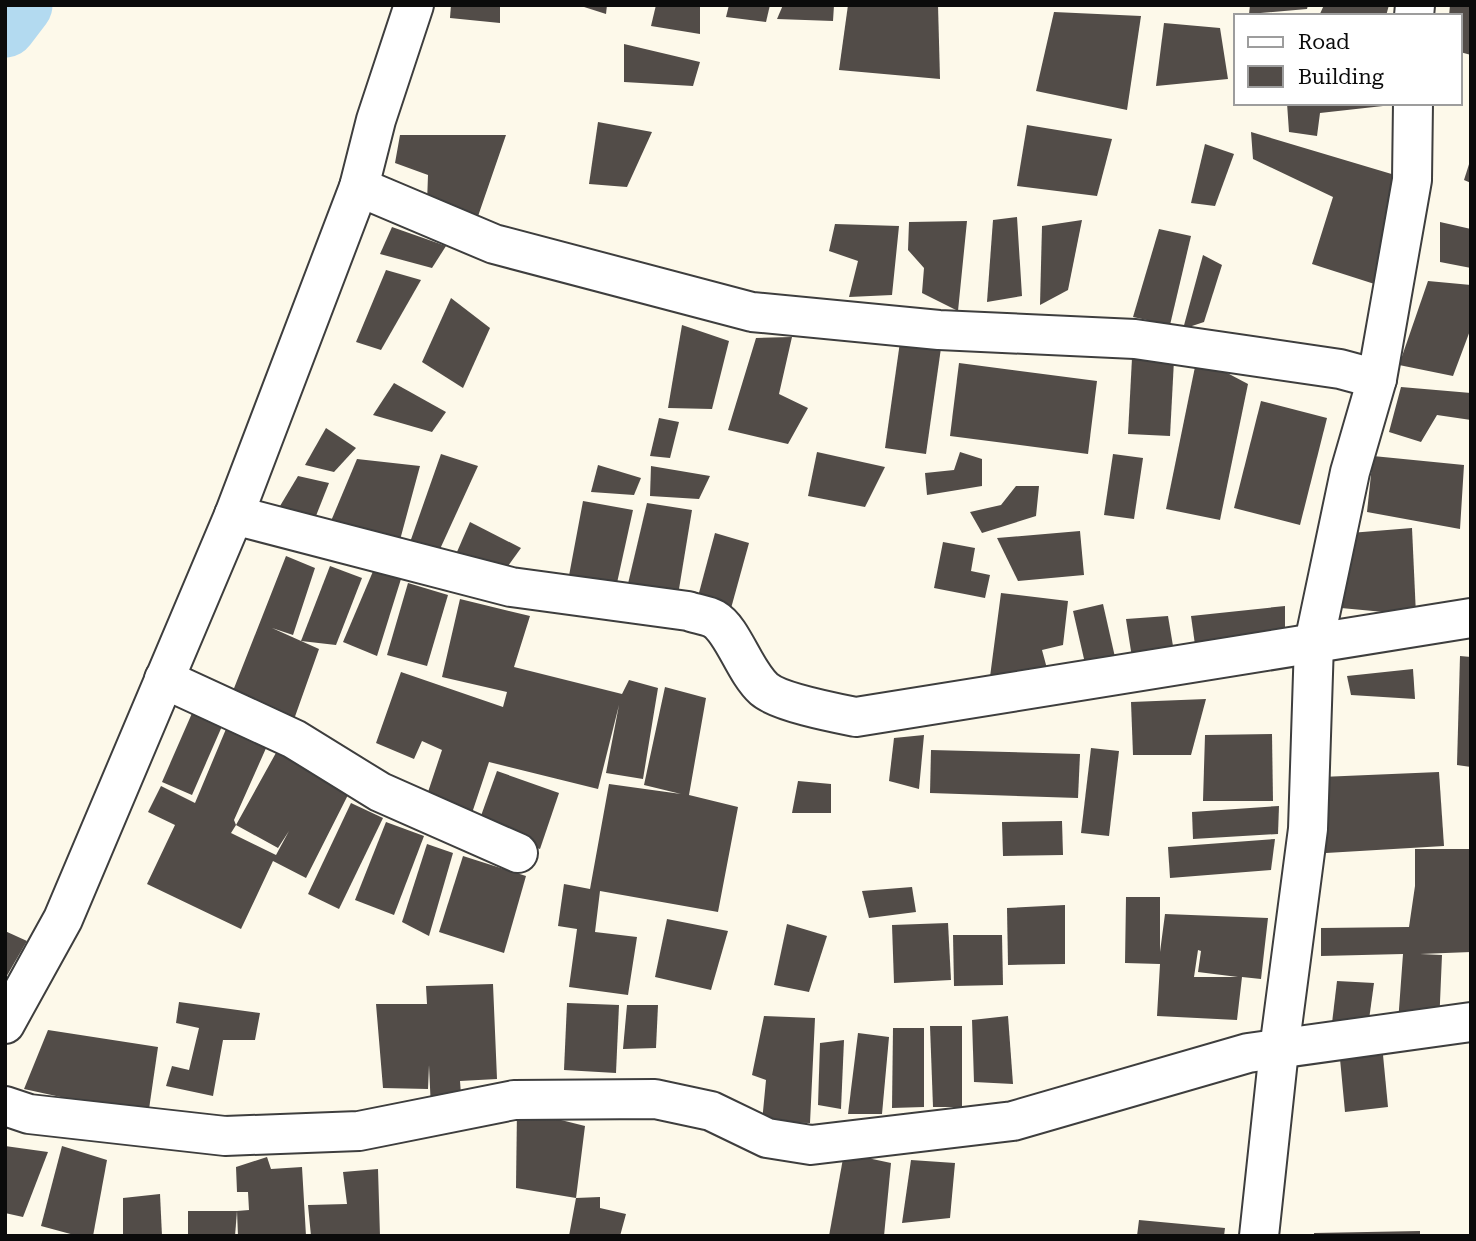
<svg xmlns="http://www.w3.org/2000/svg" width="1476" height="1241" viewBox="0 0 1476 1241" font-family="'Roboto Serif',serif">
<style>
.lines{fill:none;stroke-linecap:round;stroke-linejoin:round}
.river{stroke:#b3daf0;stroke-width:63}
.building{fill:#524c48;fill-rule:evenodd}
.street-casing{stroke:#3e3e3e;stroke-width:42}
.street{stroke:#fff;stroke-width:38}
</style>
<rect width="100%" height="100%" fill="#fdf9ea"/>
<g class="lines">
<!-- river -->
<polyline class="river" points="5,26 21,5"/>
</g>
<!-- building -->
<g class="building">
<polygon points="451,5 500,5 500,23 450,18"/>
<polygon points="581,5 607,5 606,14 581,6"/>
<polygon points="656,5 700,5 700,34 651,26"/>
<polygon points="729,5 770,5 766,22 726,17"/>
<polygon points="783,5 834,5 833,21 777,19"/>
<polygon points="848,5 938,5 940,79 839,70"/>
<polygon points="1250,5 1308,5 1307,9 1249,14"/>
<polygon points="1324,5 1389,5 1386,16 1319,16"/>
<polygon points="1450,5 1471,5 1471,55 1460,52 1460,16 1449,16"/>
<polygon points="1054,12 1141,16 1127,110 1036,91"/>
<polygon points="1164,23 1220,28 1228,79 1156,86"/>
<polygon points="624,44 700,62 693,86 624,82"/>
<polygon points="1287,103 1392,103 1392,105 1320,113 1317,136 1289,132"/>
<polygon points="598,122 652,132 627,187 589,184"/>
<polygon points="1027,125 1112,139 1097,196 1017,186"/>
<polygon points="1251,132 1405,178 1387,288 1312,264 1333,197 1253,159"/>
<polygon points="400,135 506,135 476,222 427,203 428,175 395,163"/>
<polygon points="1205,144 1234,154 1215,206 1191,203"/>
<polygon points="1471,158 1471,183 1464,180"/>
<polygon points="1017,217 1022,296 987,302 993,220"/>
<polygon points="1082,220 1068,290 1040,305 1042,226"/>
<polygon points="967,221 958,311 922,293 924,268 908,250 909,222"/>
<polygon points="1440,222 1471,229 1471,268 1440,262"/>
<polygon points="835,224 899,226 892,295 849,297 858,261 829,251"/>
<polygon points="392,227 446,246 432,268 380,254"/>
<polygon points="1159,229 1191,236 1170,325 1133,317"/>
<polygon points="1203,255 1222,265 1204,322 1183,329"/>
<polygon points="386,270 421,280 381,350 356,342"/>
<polygon points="1428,281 1471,285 1471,328 1453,376 1399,365"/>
<polygon points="451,298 490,328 463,388 422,362"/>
<polygon points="682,325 729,341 712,409 668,408"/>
<polygon points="792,337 779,394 808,408 788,444 728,430 756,338"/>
<polygon points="900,342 941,348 926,454 885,448"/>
<polygon points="1197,357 1248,384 1220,520 1166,509"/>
<polygon points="1132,358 1174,360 1170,436 1128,434"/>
<polygon points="959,363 1097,381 1088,454 950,436"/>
<polygon points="394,383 446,412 432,432 373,415"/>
<polygon points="1401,387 1471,393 1471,420 1437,415 1421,442 1389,432"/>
<polygon points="1261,401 1327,418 1300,525 1234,508"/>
<polygon points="659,418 679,422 670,458 650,456"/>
<polygon points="326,428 356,448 334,472 305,465"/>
<polygon points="817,452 885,467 865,507 808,496"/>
<polygon points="960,452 982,459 982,486 927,495 925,473 954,470"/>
<polygon points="441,454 478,466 435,560 408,548"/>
<polygon points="1113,454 1143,458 1134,519 1104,515"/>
<polygon points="1373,456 1464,465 1460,529 1367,512"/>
<polygon points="357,459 420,466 397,551 326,533"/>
<polygon points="598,465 641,478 634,495 591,492"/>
<polygon points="651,466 710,476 699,499 650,496"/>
<polygon points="298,476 329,483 310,531 274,516"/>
<polygon points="1016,486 1039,486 1036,516 982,533 970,512 1001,505"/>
<polygon points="583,501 633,510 615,592 568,581"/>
<polygon points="647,503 692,510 678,595 627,588"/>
<polygon points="470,522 521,548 500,577 453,561"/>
<polygon points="1412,528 1416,615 1341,608 1350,533"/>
<polygon points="1080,531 1084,575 1018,581 997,538"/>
<polygon points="715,533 749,543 730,612 696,604"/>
<polygon points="943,542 975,548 971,571 990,575 985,598 934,588"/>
<polygon points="286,556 315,568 293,635 272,628 319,649 292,725 229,701"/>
<polygon points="330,566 362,578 336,645 301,641"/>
<polygon points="374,569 401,579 377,656 343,642"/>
<polygon points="408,583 448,595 427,666 387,655"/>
<polygon points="1001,593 1068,601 1063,645 1042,650 1049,676 988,692"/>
<polygon points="460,599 530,616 514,667 622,694 629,680 658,688 643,779 606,773 619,705 598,789 489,762 470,819 424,804 442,750 422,741 414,759 376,743 401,672 503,707 507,692 442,677"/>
<polygon points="1103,604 1117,666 1087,672 1073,611"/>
<polygon points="1285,606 1285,646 1196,652 1191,616"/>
<polygon points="1168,616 1175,658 1133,664 1126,619"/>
<polygon points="1460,656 1471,657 1471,767 1457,765"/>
<polygon points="1413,669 1415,699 1351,695 1347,676"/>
<polygon points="665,687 706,698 689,795 738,807 718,912 600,891 595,932 637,937 628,995 569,987 577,929 558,926 564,884 590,889 609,784 681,794 644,785"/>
<polygon points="1206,699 1191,755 1133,755 1131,702"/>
<polygon points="193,711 223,724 192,795 162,782"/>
<polygon points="226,729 267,746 234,820 236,825 231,833 276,855 289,831 278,848 236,825 277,751 350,791 306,878 273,861 241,929 147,884 175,825 148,812 161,786 195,803"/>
<polygon points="1272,734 1273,801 1203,801 1205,735"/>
<polygon points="924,735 919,789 889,781 894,738"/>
<polygon points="1091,748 1119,751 1109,836 1081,833"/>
<polygon points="931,750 1080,754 1078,798 930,793"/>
<polygon points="497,771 559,793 540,849 477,827"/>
<polygon points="1439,772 1444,846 1326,853 1321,777"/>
<polygon points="798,781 831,784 831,813 792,813"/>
<polygon points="351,803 383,818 339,909 308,894"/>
<polygon points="1279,806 1278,834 1193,839 1192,812"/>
<polygon points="1062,821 1063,855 1003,856 1002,822"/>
<polygon points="386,822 424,836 394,915 355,900"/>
<polygon points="1275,839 1271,870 1170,878 1168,847"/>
<polygon points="427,844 453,853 429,936 402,922"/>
<polygon points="1415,849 1471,849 1471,952 1420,954 1442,955 1439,1026 1398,1023 1403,954 1321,956 1321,928 1409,927 1415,886"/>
<polygon points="463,856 526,876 504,953 439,932"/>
<polygon points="912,887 916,912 869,918 862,891"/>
<path d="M1126,897H1160V952L1165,914L1268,918L1261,979L1242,977L1237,1020L1157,1016L1160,964L1125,963ZM1198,950L1201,951L1198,972L1238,977H1194Z"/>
<polygon points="1065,905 1065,964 1008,965 1007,908"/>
<polygon points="667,919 728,931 711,990 655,977"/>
<polygon points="948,923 951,980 894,983 892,925"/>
<polygon points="787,924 827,936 809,992 774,985"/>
<polygon points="5,931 27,941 5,979"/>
<polygon points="953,935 1002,935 1003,985 954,986"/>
<polygon points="1337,981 1374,983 1368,1027 1332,1023"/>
<polygon points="493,984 497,1079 460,1081 462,1108 431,1109 429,1065 428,1089 383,1088 376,1004 427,1004 426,986"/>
<polygon points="179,1002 260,1013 255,1040 223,1040 213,1096 166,1086 172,1066 189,1070 199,1028 176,1023"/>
<polygon points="567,1003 619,1005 616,1073 564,1070"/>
<polygon points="627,1005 658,1005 656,1048 623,1049"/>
<polygon points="764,1016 815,1018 810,1123 762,1122 766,1080 752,1075"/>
<polygon points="1008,1016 1013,1084 974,1082 972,1020"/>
<polygon points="930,1026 962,1026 962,1107 933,1107"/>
<polygon points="893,1028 924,1028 924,1107 892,1108"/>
<polygon points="48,1030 158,1047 148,1116 24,1089"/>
<polygon points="858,1033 889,1037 882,1114 848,1114"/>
<polygon points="844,1040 841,1109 818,1105 820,1043"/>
<polygon points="1383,1055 1388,1107 1345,1112 1340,1059"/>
<polygon points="517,1109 585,1126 576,1198 516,1188"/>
<polygon points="5,1146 48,1152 23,1217 5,1213"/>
<polygon points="62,1146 107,1160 93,1236 78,1236 41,1226"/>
<polygon points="844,1153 891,1163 884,1236 829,1236"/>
<polygon points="267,1157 271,1169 302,1167 306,1236 238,1236 237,1211 249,1210 248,1192 237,1192 236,1167"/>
<polygon points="911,1160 955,1163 950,1218 902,1223"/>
<polygon points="378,1169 380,1236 311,1236 308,1205 347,1204 343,1172"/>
<polygon points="160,1194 162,1236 123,1236 123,1198"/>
<polygon points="600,1197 600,1208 626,1214 620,1236 569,1236 576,1198"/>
<polygon points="188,1211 237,1211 235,1236 188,1236"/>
<polygon points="1139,1220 1225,1228 1224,1236 1137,1236"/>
<polygon points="1420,1231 1420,1236 1314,1236 1314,1233"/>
</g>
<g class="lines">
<defs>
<g id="street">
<polyline points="1414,16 1415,5"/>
<polyline points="359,187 494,244 752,312 939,330 1135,339 1340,369 1377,379"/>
<path d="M234,515L511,587L688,611C696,614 707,615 714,619C733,630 744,671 764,689C779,702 836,713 856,717L1471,618"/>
<polyline points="164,679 294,739 380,792 518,853"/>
<polyline points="5,1024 63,919 234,515 359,187 376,120 414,5"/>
<polyline points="5,1106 29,1114 225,1136 359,1131 514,1100 655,1099 711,1111 767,1138 811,1145 1013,1121 1248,1053 1471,1022"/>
<polyline points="1259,1236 1279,1050 1308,829 1314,643 1350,472 1377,379 1412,180 1413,103"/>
</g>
</defs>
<!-- street casing -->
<use href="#street" class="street-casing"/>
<!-- street -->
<use href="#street" class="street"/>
</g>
<!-- border -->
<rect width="1476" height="1241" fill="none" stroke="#0b0b0b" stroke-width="14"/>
<!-- legend -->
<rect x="1234" y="14" width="228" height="91" fill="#ffffff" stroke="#9d9d9d" stroke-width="2"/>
<rect x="1248" y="37" width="35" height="10" fill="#ffffff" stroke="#9d9d9d" stroke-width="2"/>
<text x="1298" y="49" font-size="21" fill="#0b0b0b">Road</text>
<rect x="1248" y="66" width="35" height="21" fill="#524c48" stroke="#9d9d9d" stroke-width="2"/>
<text x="1298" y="84" font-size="21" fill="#0b0b0b">Building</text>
</svg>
